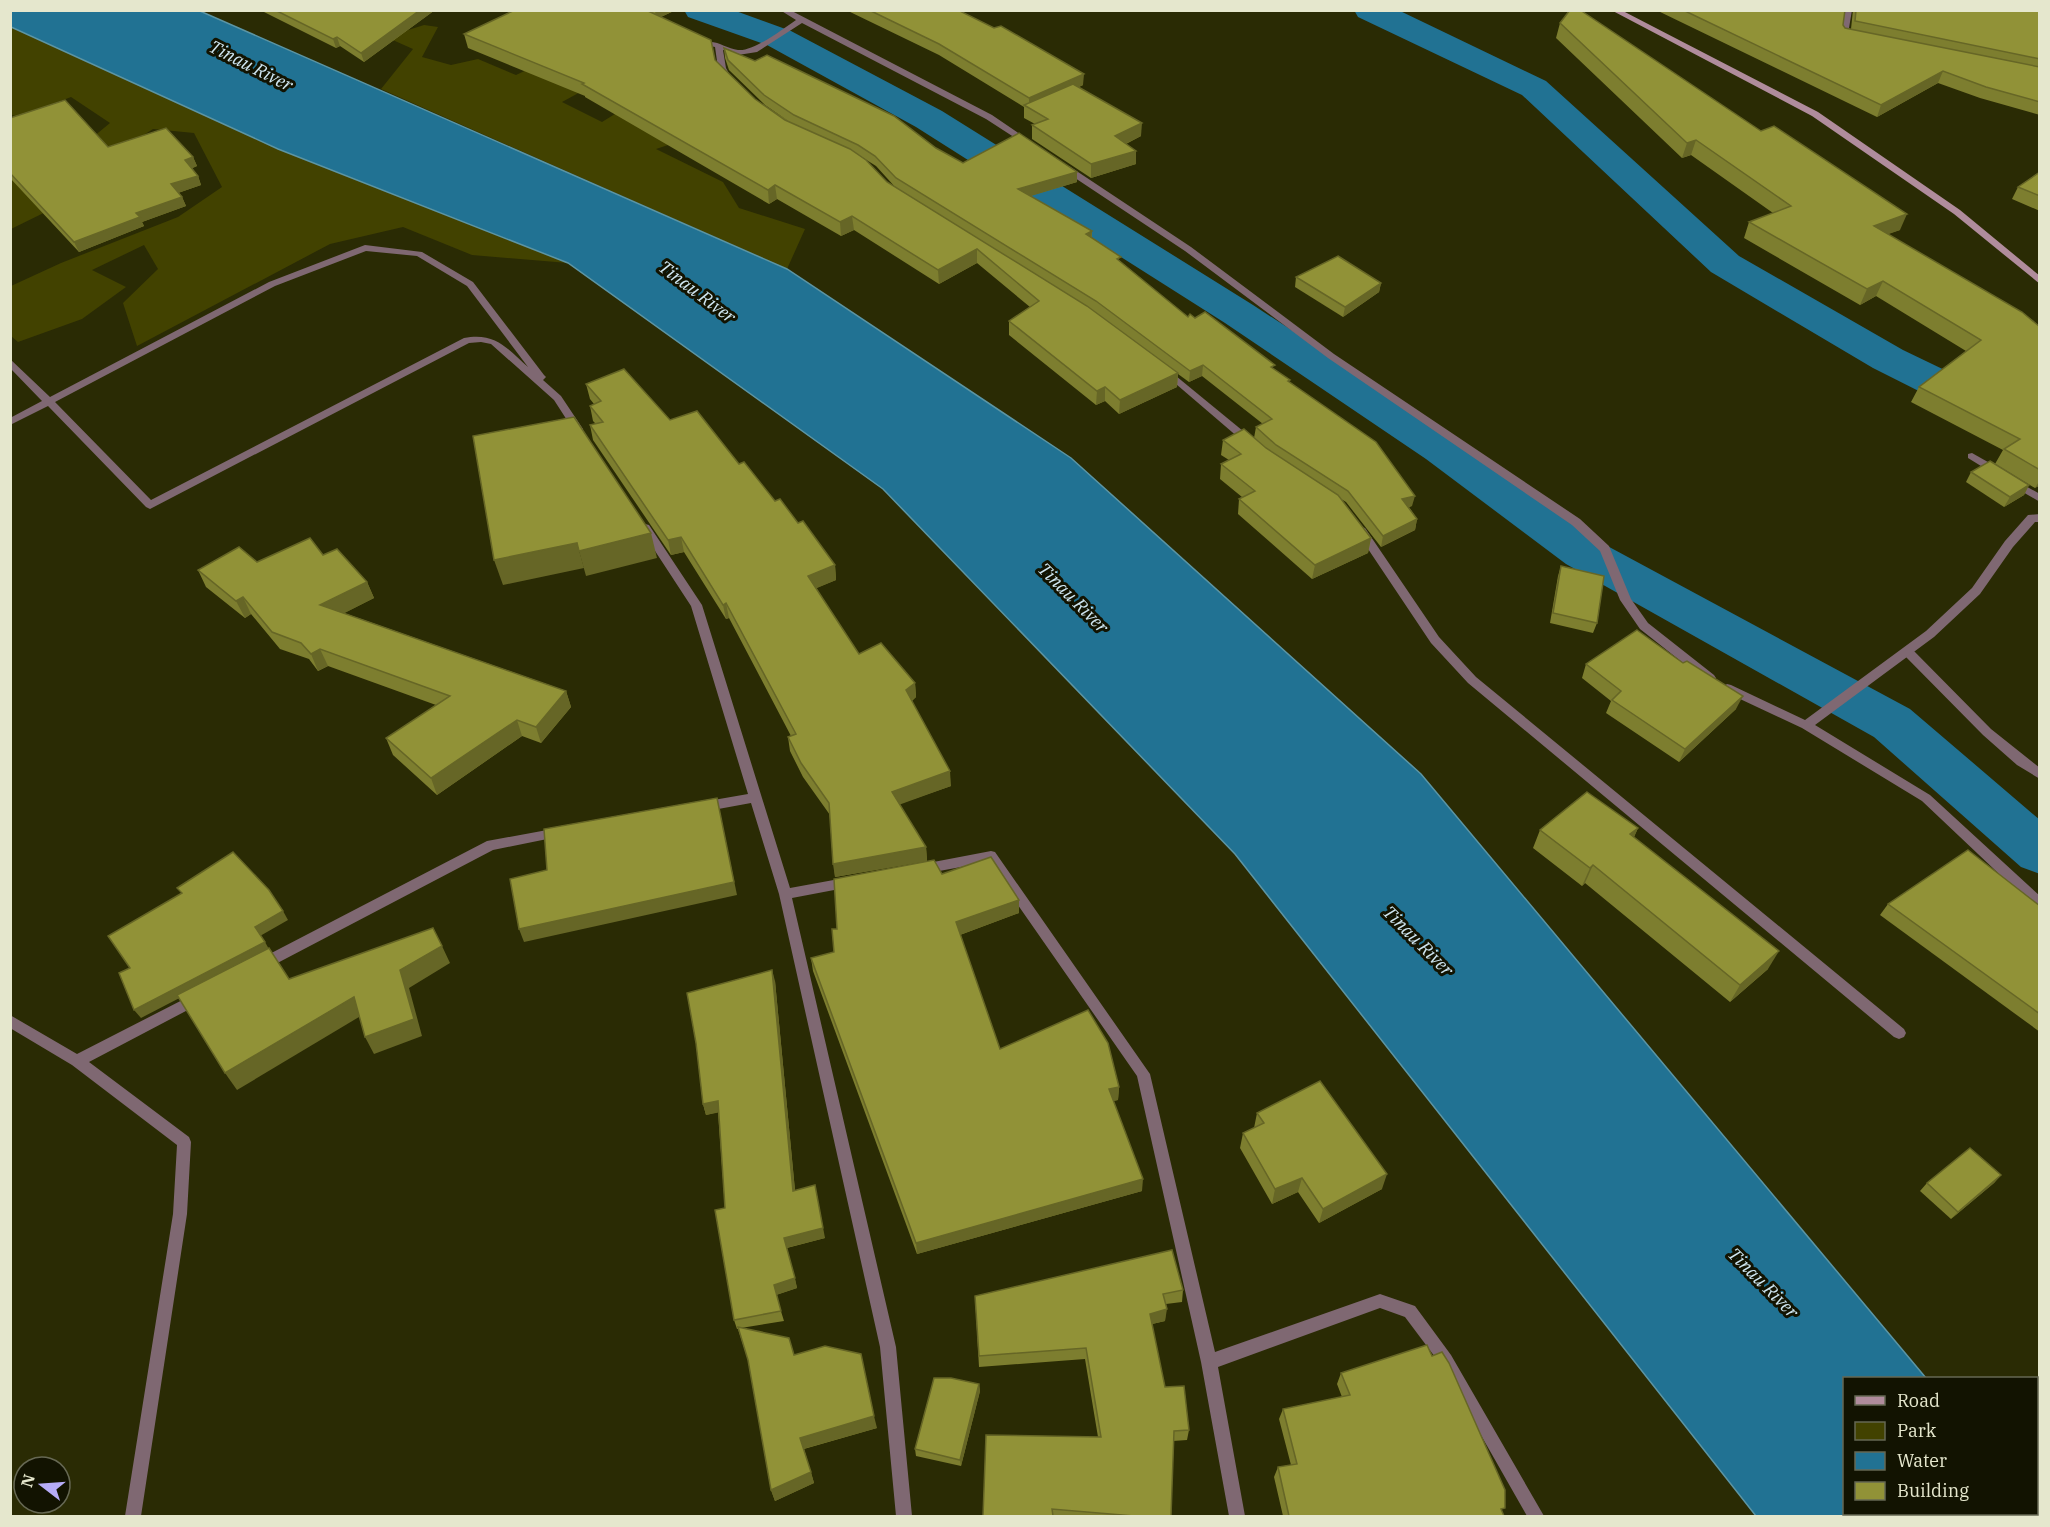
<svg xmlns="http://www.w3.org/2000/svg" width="2050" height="1527" viewBox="0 0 2050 1527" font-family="'IBM Plex Serif',serif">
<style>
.green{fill:#424200}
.water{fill:#217293;stroke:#5c95a4;stroke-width:1.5}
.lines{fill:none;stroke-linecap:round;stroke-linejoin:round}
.canal{fill:#217293;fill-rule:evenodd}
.service{fill:#7f6872;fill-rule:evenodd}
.minor{fill:#7f6872;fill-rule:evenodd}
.secondary{fill:#b08c9c;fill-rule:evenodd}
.wall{fill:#7d7e2f;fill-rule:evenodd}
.shaded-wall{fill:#666626}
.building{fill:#919237;stroke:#666626;stroke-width:1.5}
.labels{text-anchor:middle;stroke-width:6;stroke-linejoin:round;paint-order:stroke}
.water-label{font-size:18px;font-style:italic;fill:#d0e7f2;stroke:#121301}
</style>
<rect width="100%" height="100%" fill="#2a2b04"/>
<!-- green -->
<g class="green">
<polygon points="424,25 438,27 422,57 451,65 478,59 516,75 577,46 632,64 562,102 602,122 704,59 692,137 656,149 723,182 739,208 805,229 787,269 381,89 413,49 386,37"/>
<polygon points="11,27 278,149 568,263 472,255 403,227 330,244 137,346 123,303 158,269 144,245 92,270 126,287 82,319 18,342 11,336 11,286 61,263 178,217 222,187 194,133 153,129 130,144 127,172 11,229 11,171 87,142 110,123 71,97 19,117 11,115"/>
</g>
<!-- water -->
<polygon class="water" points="11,10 200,11 787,269 1071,458 1421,774 1926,1378 1844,1378 1844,1514 2036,1514 2037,1511 2039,1516 1756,1516 1235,854 883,489 568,263 278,149 11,27"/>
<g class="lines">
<!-- canal -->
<g class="canal">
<polygon points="684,10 733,10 791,31 942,111 1253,305 1458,439 1600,542 1910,709 2040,820 2040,874 2021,867 1874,737 1566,564 1426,459 1225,323 916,127 767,45 688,17"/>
<polygon points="1354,10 1398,10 1546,81 1739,256 1903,350 2040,416 2040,448 2024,444 1873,368 1711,272 1522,95 1358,17"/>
</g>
<!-- service -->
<polygon class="service" points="1907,647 1911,648 1991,729 2040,768 2040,779 2017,765 1983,735 1903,654 1901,651"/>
<!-- minor -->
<g class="minor">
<path d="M780,10H790L992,115L1033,143L1026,145L986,119L802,23L757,52L738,55L723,50L726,68L732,79L725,81L718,68L715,47L710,46V42C720,42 728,49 738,50C753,52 783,29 796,20Z"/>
<polygon points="1844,10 1852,10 1848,34 1856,35 1856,39 1840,35"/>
<polygon points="1063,166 1069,166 1191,247 1334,354 1580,519 1609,546 1631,599 1648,623 1714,675 1716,678 1714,681 1706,681 1640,629 1620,600 1600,551 1572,525 1328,358 1185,251 1063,170"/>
<path d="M365,245L422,252L473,282L544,375L546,377L543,380L561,396L583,429L582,431H574L554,400L491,344L481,342L469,343L150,509L146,507L48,406L10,425V418L42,401L10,368V359L50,397L269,282ZM366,251L417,256L467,286L528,367C507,348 495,332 464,338L151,500L55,402L275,286Z"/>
<polygon points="1165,367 1254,440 1254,444 1246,444 1162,372 1160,370"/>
<polygon points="1972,453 2002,470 2003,472 2002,474 1994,474 1968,458 1968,454"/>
<polygon points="2013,479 2040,494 2040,502 2009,484 2008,482 2009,480"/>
<polygon points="2040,514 2040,522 2035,522 2013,547 1980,594 1934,637 1815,725 1930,795 2040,896 2040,909 2035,908 1922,801 1802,728 1723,691 1721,688 1727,684 1731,685 1805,720 1926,631 1972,588 2005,541 2028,515"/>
<polygon points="645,524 649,525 702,605 790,888 850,877 854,878 856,882 854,886 850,887 792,898 896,1347 912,1516 896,1516 880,1347 779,894 751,803 702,812 698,810 696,807 698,804 702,802 748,794 691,606 640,528"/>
<polygon points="1361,527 1365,528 1439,637 1476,677 1904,1029 1906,1033 1904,1037 1899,1039 1894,1037 1468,683 1431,643 1356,531"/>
<polygon points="558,828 562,830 564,833 562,836 493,850 266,969 261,971 256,969 254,965 256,961 487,841"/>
<polygon points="991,851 995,852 1150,1074 1215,1352 1380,1294 1415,1306 1451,1355 1544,1516 1527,1516 1441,1365 1405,1317 1380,1308 1218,1367 1245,1516 1229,1516 1201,1362 1137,1076 988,862 923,874 919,873 917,869 919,865 923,864"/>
<polygon points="198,992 203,994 205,998 203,1002 89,1062 189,1137 191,1142 187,1214 141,1516 125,1516 173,1214 177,1145 72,1065 10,1028 10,1015 77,1054"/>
</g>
<!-- secondary -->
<polygon class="secondary" points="1611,10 1621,10 1818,112 1960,210 2040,276 2040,284 1954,214 1812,116"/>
</g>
<!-- wall -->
<g class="wall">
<polygon points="260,10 435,10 364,62 340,46 336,48"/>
<path d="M515,10H676L661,17L715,60L755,99L790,122L765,105L729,70L725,58L724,48L936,148L963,163L1077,172V182L1030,196L1092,231V238L1188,317L1275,370L1289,382L1412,506L1409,507L1417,519L1415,530L1381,547L1346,502L1341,499L1371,538L1368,553L1312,579L1238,514L1239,499L1242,497L1220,479L1221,464L1229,460L1221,455L1223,440L1254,438L1256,427L1263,424L1202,376L1189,382L1178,374L1177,387L1119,414L1105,401L1096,405L1009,335V321L1030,307L977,263L939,284L854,230L841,236L777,199L769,204L585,97V96L468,48L464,34ZM857,154L876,166L896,188L887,182Z"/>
<polygon points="846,10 958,10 1083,85 1079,87 1141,136 1126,144 1136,164 1091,178 1032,139 1032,125 1035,124 1024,118 1024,107 939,55"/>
<polygon points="1656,10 1845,10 1843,25 1845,28 1851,29 1853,10 2040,10 2040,115 1980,98 1938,83 1877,117"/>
<polygon points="1560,23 1900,230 1887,234 2040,327 2040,485 2035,488 1995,464 2003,450 1911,402 1919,387 1966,351 1876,296 1860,305 1744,238 1749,222 1773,213 1691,155 1682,158 1556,38"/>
<polygon points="10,118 108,147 193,157 197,166 192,168 198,176 201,185 178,193 182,197 186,206 142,222 144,226 79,252 10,178"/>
<polygon points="2040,172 2040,211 2012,199 2018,187"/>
<polygon points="1296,277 1381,283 1379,292 1343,317 1295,287"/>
<polygon points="586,384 670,420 739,464 775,501 798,523 835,565 836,580 816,588 859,654 915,683 916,697 912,701 951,786 899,804 926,847 927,861 835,877 830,815 803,777 790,751 788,737 791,736 729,618 726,619 684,552 671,555 593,440 590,425 596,424 593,421 590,406 594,404 590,399"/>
<polygon points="1971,472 2029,485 2024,495 2004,507 1966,482"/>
<polygon points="323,555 367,582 374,598 344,613 566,691 571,707 541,743 522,736 437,795 393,755 386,738 436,705 328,666 318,671 309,659 280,649 251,614 245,618 206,587 198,570 257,562"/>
<polygon points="1561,566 1597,623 1593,633 1550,623 1558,576"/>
<polygon points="1683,663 1736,709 1679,762 1606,713 1611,701 1582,678 1586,664"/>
<polygon points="1638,828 1634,837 1768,969 1730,1002 1585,883 1582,886 1533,848 1540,830"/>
<polygon points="942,874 1019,913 960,935 1000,1049 1119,1087 1118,1100 1113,1101 1142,1191 917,1254 813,971 811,958 834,952 837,929"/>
<polygon points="1888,904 2040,906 2040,1032 1880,915"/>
<polygon points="775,981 795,1190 825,1238 787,1248 797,1288 776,1295 784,1321 741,1328 794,1355 877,1428 804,1449 814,1483 775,1501 771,1490 748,1360 738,1329 737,1329 734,1320 725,1208 718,1112 706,1115 703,1104"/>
<polygon points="1257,1113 1382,1189 1319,1223 1298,1192 1272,1204 1240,1148 1243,1133 1254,1128"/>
<polygon points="2001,1175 1994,1183 1951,1219 1920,1191 1927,1183"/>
<polygon points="1183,1290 1182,1302 1166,1304 1165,1321 1152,1324 1165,1387 1189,1430 1187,1440 1173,1441 1171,1516 983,1516 1098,1437 1085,1359 979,1367 975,1296"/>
<polygon points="1341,1373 1502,1512 1504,1516 1283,1516 1274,1477 1278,1467 1291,1465 1279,1419 1283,1409 1342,1397 1337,1384"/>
<polygon points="979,1384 980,1391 961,1466 916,1456 915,1449"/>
</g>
<!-- shaded-wall -->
<g class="shaded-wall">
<polygon points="420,10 435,10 364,62 361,53"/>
<polygon points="655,10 676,10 656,19"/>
<polygon points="337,37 340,46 336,48 333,39"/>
<polygon points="1943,71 1938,83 1877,117 1881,105"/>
<polygon points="1084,74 1083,85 1031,109 1029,108 1029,98"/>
<polygon points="1142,123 1141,136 1115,149 1115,136"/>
<polygon points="1696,140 1691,155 1682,158 1687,143"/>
<polygon points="1136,151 1136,164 1091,178 1091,164"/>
<polygon points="193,157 197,166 189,170 185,160"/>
<polygon points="1077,172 1077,182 1018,200 1018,189"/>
<polygon points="198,176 201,185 175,194 171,184"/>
<polygon points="775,185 777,199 769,204 768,190"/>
<polygon points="182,197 186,206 142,222 144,226 79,252 74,242 136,213"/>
<polygon points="1907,214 1900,230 1867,242 1874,226"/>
<polygon points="852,216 854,230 841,236 840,222"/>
<polygon points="1092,231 1091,242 1086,234"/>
<polygon points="977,249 977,263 939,284 938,270"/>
<polygon points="1883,281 1876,296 1860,305 1867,289"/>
<polygon points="1381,283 1379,292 1343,317 1345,307"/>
<polygon points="1203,365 1202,376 1189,382 1190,371"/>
<polygon points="1178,373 1177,387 1119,414 1120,400"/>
<polygon points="1105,387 1105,401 1096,405 1097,391"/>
<polygon points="2040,480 2040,485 2035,488"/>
<polygon points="2029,485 2024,495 2004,507 2010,497"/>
<polygon points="1415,496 1412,506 1400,509 1402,499"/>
<polygon points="1417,519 1415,530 1381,547 1383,536"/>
<polygon points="651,533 657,558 586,576 579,551"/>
<polygon points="681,537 684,552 671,555 668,540"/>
<polygon points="1371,538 1368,553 1312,579 1315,565"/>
<polygon points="577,543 584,568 503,585 494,560"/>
<polygon points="835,565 836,580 810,591 808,576"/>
<polygon points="367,582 374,598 327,622 320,605"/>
<polygon points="243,597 251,614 245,618 236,601"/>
<polygon points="726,603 729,618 726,619 723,605"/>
<polygon points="320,649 328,666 318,671 311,654"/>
<polygon points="915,683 916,697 907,704 906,690"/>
<polygon points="566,691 571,707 541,743 536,727"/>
<polygon points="1743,696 1736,709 1679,762 1685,749"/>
<polygon points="517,720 522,736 437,795 431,778"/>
<polygon points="950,771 951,786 893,807 892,792"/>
<polygon points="717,798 737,895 524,942 519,929"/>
<polygon points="1638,828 1630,846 1630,834"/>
<polygon points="926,847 927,861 835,877 833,864"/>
<polygon points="1593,865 1585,883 1582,886 1590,868"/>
<polygon points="1019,900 1019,913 957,936 956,922"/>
<polygon points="283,911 288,920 260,936 255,927"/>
<polygon points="265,942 270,951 141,1018 134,1010"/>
<polygon points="442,946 450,963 409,988 422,1036 374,1054 365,1037 400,970"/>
<polygon points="1779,951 1768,969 1730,1002 1740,985"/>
<polygon points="772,970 775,981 796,1201 793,1191"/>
<polygon points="354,997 364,1014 237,1090 225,1073"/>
<polygon points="1119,1087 1118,1100 1108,1102 1109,1089"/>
<polygon points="718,1101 721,1112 706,1115 703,1104"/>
<polygon points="1387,1174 1382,1189 1319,1223 1323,1209"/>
<polygon points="2001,1175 1994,1183 1951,1219 1958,1212"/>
<polygon points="1302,1178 1298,1192 1272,1204 1275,1189"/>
<polygon points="1143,1179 1142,1191 917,1254 916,1243"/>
<polygon points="815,1185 825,1238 786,1248 784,1238"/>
<polygon points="795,1278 797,1288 776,1295 774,1285"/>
<polygon points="1167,1309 1165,1321 1148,1325 1150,1314"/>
<polygon points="979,1384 980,1391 961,1466 960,1460"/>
<polygon points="874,1416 877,1428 803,1449 800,1438"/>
<polygon points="811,1472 814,1483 775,1501 771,1490"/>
</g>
<!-- building -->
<g class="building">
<polygon points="275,10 420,10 361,53 337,37 333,39"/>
<polygon points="515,10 646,10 711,40 715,60 755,99 785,120 850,149 866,160 887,182 1087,306 1178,373 1120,400 1105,387 1097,391 1009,321 1039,301 977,249 938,270 852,216 840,222 775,185 768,190 582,84 584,83 464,34"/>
<polygon points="869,10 958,10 994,28 1001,26 1084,74 1029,98 939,44"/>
<polygon points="1570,10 1580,10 1761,131 1774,126 1907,214 1874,226 2022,312 2040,327 2040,470 2004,449 2020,439 1919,387 1981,340 1883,281 1867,289 1749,222 1791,206 1696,140 1687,143 1560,23"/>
<polygon points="1683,10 1845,10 1843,25 1845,28 2040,67 2040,102 1986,87 1943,71 1881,105"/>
<polygon points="1856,10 2040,11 2040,59 1855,21"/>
<polygon points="724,48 755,61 767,55 794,68 894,116 936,148 963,163 1019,133 1077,172 1018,189 1092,231 1086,234 1121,257 1117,259 1188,317 1190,314 1195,318 1205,312 1275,365 1271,367 1290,380 1288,381 1376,442 1415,496 1402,499 1417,519 1383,536 1348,491 1276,445 1256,427 1272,419 1203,365 1190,371 1096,301 896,178 875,156 858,145 794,115 764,95 728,60"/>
<polygon points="1073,84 1142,123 1115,136 1136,151 1091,164 1032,125 1048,119 1024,105"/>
<polygon points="65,100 108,147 166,128 193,157 185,160 198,176 171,184 182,197 136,213 140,217 74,242 10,173 10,118"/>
<polygon points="2040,172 2040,196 2018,187"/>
<polygon points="1338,256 1381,283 1345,307 1296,277"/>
<polygon points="624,369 670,420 697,411 739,464 744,462 775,501 780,499 798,523 803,521 835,565 808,576 859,654 881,643 915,683 906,690 950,771 892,792 926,847 833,864 829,803 801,763 788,737 796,734 726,603 723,605 681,537 668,540 590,425 603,422 590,406 601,401 586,384"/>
<polygon points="574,417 651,533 579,551 577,543 494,560 473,436"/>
<polygon points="1244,429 1266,448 1338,495 1371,538 1315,565 1239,499 1255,491 1221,464 1241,454 1223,440"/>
<polygon points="1990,461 2029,485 2010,497 1971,472"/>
<polygon points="310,538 323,555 337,549 367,582 320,605 566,691 536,727 517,720 431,778 386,738 450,696 320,649 311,654 301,643 272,632 243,597 236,601 198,570 239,547 257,562"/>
<polygon points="1561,566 1604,576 1597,623 1553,613"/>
<polygon points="1637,630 1683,663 1687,661 1743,696 1685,749 1612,700 1621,691 1586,664"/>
<polygon points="1587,792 1638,828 1630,834 1779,951 1740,985 1593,865 1590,868 1540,830"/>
<polygon points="717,798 734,882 519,929 510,879 547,870 544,829"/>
<polygon points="1968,850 2040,906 2040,1014 1888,904"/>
<polygon points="233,852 269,890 283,911 255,927 265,942 134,1010 119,973 130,968 108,936 182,893 177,888"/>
<polygon points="991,857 1019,900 956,922 1000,1049 1088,1010 1108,1043 1119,1087 1109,1089 1143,1179 916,1243 811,958 834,952 832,929 837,929 834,879 934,860 942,874"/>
<polygon points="433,928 442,946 400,970 414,1019 365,1037 354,997 225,1073 177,995 269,948 289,979"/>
<polygon points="772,970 793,1191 815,1185 823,1228 784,1238 795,1278 774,1285 781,1311 734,1320 715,1210 725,1208 718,1101 703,1104 696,1043 687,993"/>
<polygon points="1320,1081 1387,1174 1323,1209 1302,1178 1275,1189 1243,1133 1264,1123 1257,1113"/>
<polygon points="1970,1148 2001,1175 1958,1212 1927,1183"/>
<polygon points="1172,1250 1183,1290 1163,1294 1167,1309 1150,1314 1165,1387 1184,1386 1189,1430 1174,1431 1171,1516 1134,1516 1052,1509 1053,1516 983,1516 986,1435 1101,1437 1086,1348 979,1356 975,1296"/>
<polygon points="738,1327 789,1338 794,1355 825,1346 861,1354 874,1416 800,1438 811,1472 771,1490 748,1360"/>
<polygon points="1427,1345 1432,1356 1442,1352 1449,1363 1505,1490 1505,1508 1501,1509 1504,1516 1289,1516 1278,1467 1297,1464 1283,1409 1350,1395 1341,1373"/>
<polygon points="934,1378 951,1378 979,1384 960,1460 915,1449"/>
</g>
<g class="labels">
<!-- water labels -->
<g class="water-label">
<text transform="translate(251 66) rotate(27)" y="6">Tinau River</text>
<text transform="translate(697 292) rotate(37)" y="6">Tinau River</text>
<text transform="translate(1073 598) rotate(45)" y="6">Tinau River</text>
<text transform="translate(1418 941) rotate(45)" y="6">Tinau River</text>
<text transform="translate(1763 1283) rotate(45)" y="6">Tinau River</text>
</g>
</g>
<!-- border -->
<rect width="2050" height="1527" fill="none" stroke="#e5e7cd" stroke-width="24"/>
<!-- legend -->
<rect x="1843" y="1377" width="195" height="138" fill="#121301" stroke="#666853" stroke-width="1.5"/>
<rect x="1855" y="1396" width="30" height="9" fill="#b08c9c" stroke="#666853" stroke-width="1.5"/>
<text x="1897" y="1407" font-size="18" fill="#e5e7cd">Road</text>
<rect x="1855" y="1422" width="30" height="18" fill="#424200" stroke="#666853" stroke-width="1.5"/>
<text x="1897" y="1437" font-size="18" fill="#e5e7cd">Park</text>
<rect x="1855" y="1452" width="30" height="18" fill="#217293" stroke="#666853" stroke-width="1.5"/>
<text x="1897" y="1467" font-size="18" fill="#e5e7cd">Water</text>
<rect x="1855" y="1482" width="30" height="18" fill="#919237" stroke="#666853" stroke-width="1.5"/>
<text x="1897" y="1497" font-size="18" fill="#e5e7cd">Building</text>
<!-- north arrow -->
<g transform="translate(42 1485) rotate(287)"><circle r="28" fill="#121301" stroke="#666853" stroke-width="1.5"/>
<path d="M0-4.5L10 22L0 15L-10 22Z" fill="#b6acf8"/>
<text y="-9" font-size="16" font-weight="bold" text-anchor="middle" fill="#e5e7cd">N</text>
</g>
</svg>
